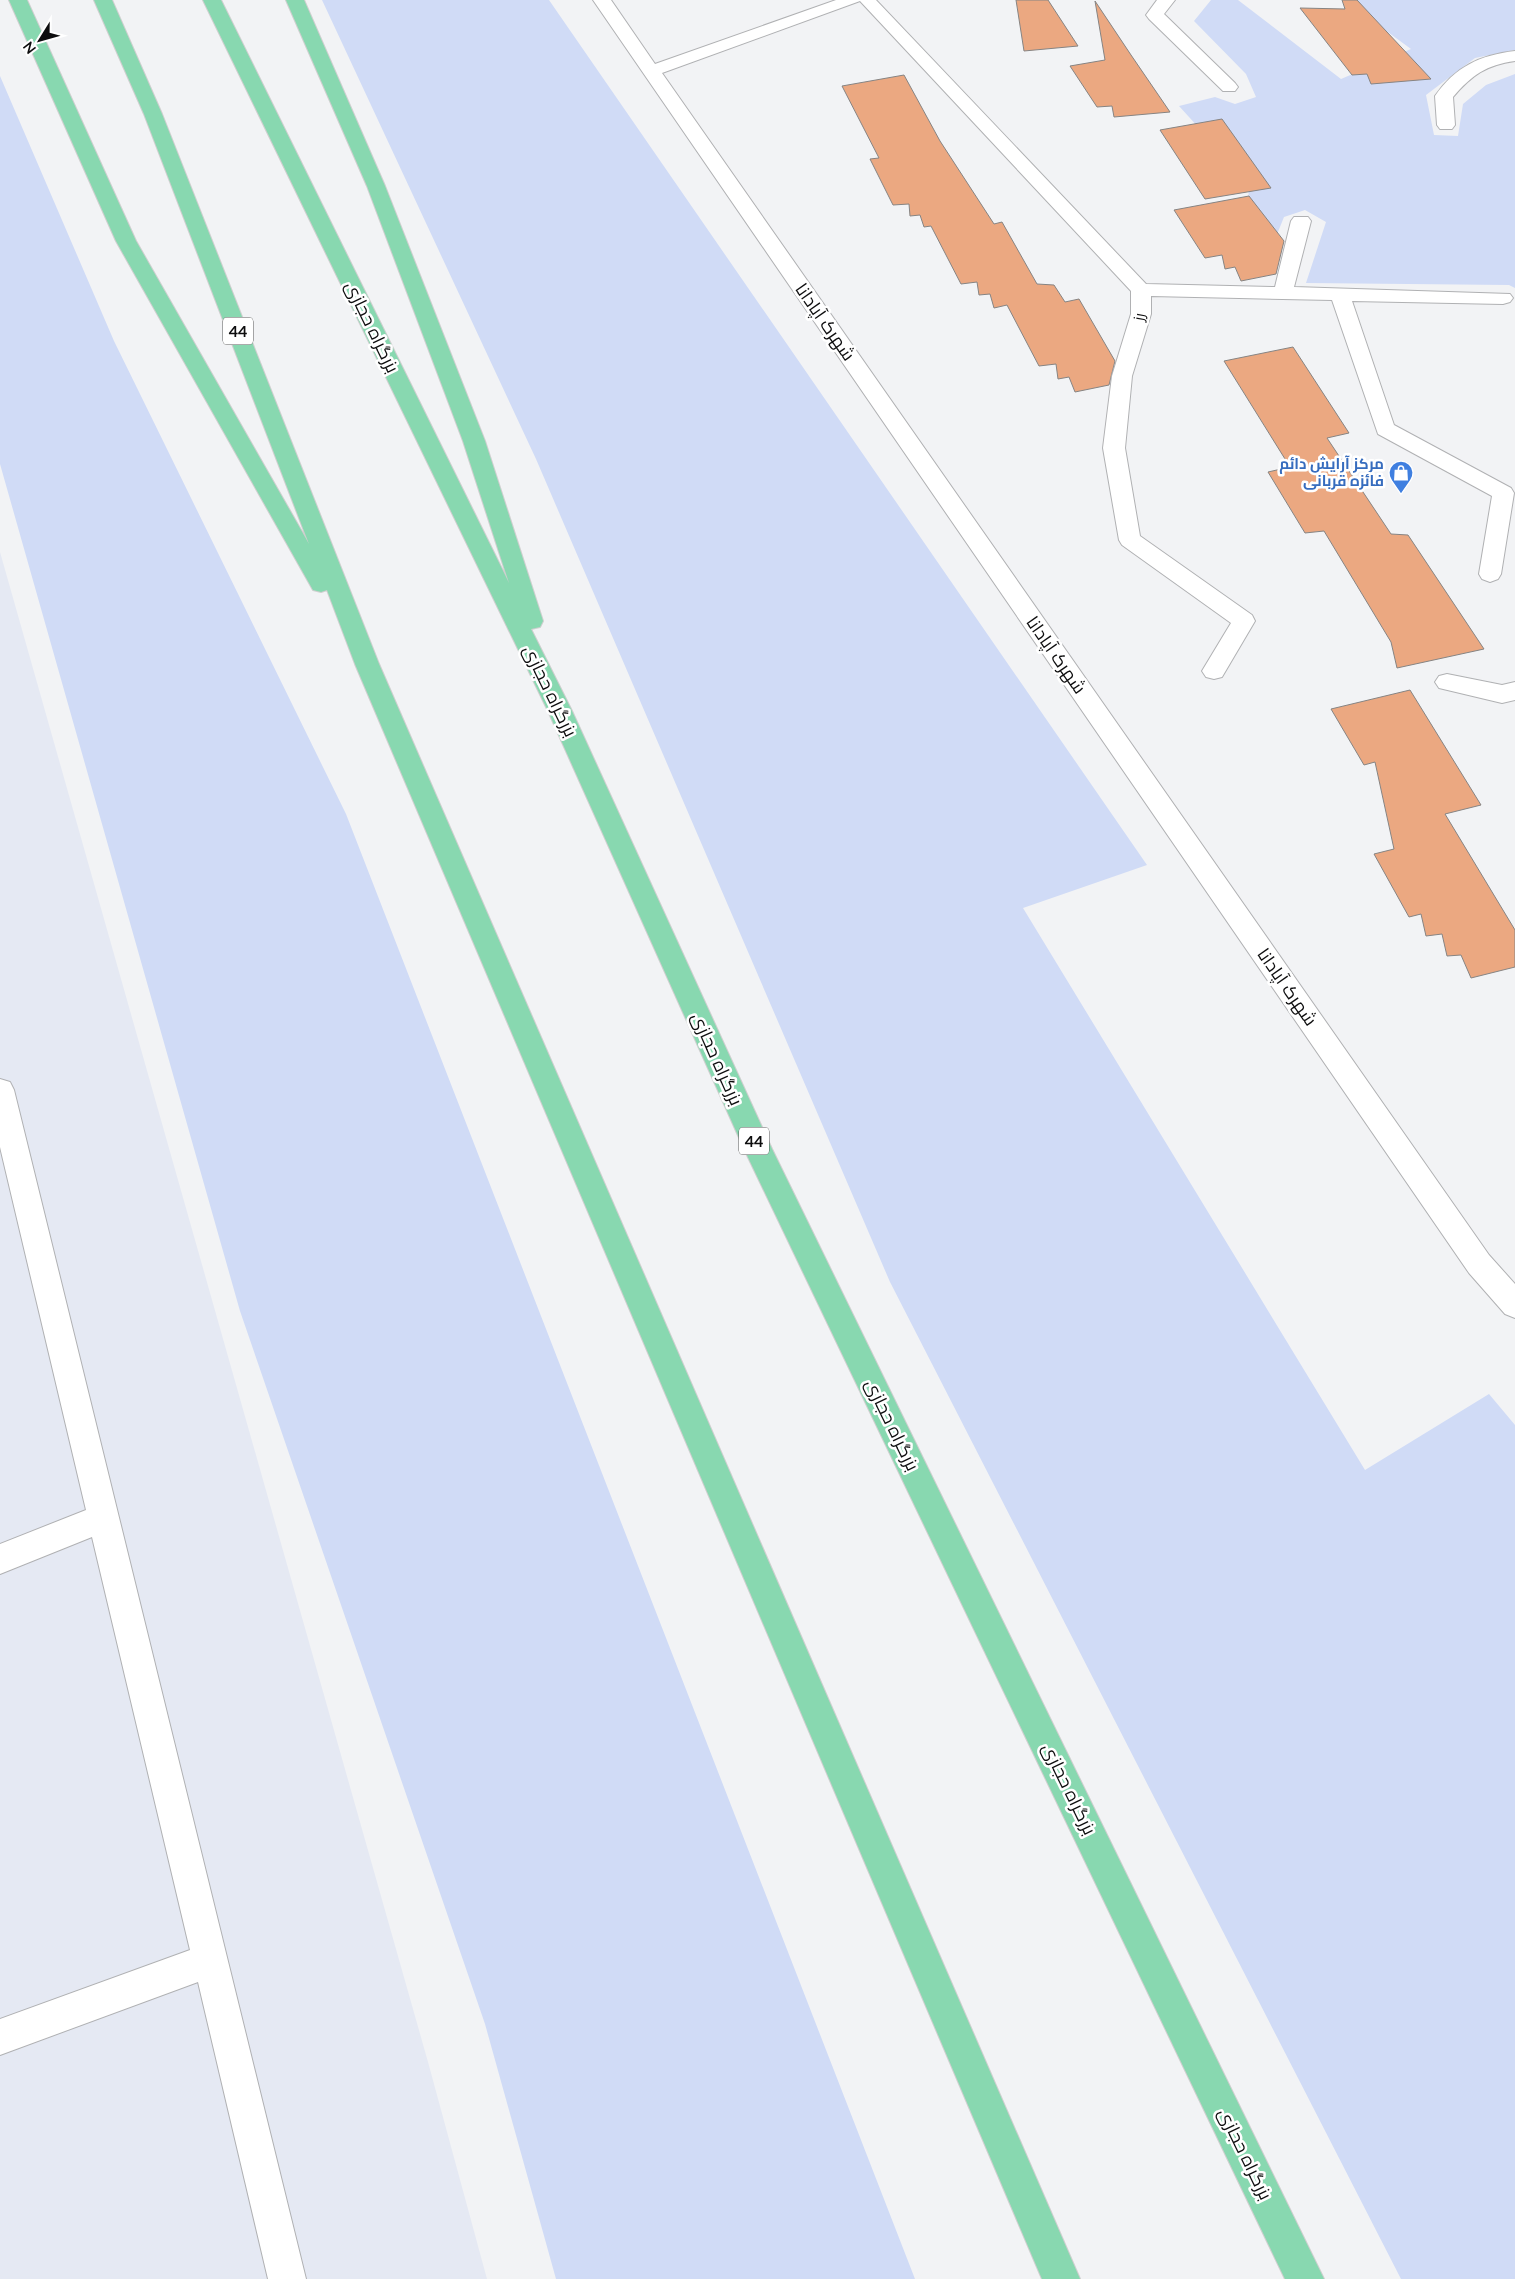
<svg xmlns="http://www.w3.org/2000/svg" width="1515" height="2279" viewBox="0 0 1515 2279" font-family="Lato,Cairo,sans-serif">
<style>
.built{fill:#e5e9f3}
.green{fill:#d0dbf6}
.building{fill:#eba881;stroke:#868483}
.lines{fill:none;stroke-linecap:round;stroke-linejoin:round}
.service-casing{stroke:#b0b1b3;stroke-width:2}
.minor-casing{stroke:#b0b1b3;stroke-width:2}
.trunk-casing{stroke:#cfcfcf;stroke-width:2}
.service{fill:#fff;fill-rule:evenodd}
.minor{fill:#fff;fill-rule:evenodd}
.trunk{fill:#88d8b0;fill-rule:evenodd}
.labels{text-anchor:middle;stroke-width:5;stroke-linejoin:round;paint-order:stroke}
.far-street-label{font-size:15px;fill:#0d0d0e;stroke:#fff}
.far-shop-label{font-size:15px;font-weight:bold;fill:#366cbe;stroke:#fff;text-anchor:end}
.shield{fill:#fff;stroke:#565656;stroke-width:1}
.shield-label{font-size:16px;font-weight:bold;fill:#0d0d0e}
.street-label{font-size:18px;fill:#0d0d0e;stroke:#fff}
</style>
<rect width="100%" height="100%" fill="#f2f3f5"/>
<!-- built -->
<polygon class="built" points="0,552 428,2062 487,2279 0,2279"/>
<!-- green -->
<g class="green">
<polygon points="322,0 549,0 1147,865 1023,908 1365,1470 1489,1394 1515,1425 1515,2279 1401,2279 890,1282 536,459"/>
<polygon points="1211,0 1238,0 1341,79 1411,49 1344,0 1515,0 1515,50 1475,58 1426,95 1434,135 1458,136 1463,104 1486,85 1515,74 1515,288 1509,285 1306,283 1326,222 1305,210 1284,217 1265,264 1247,230 1249,183 1179,106 1215,97 1235,104 1256,97 1246,74 1194,21"/>
<polygon points="0,76 114,341 346,814 915,2279 556,2279 485,2024 240,1311 0,464"/>
</g>
<!-- building -->
<g class="building">
<polygon points="1016,0 1048,0 1078,46 1024,51"/>
<polygon points="1342,0 1357,0 1431,79 1371,84 1367,74 1352,75 1300,8 1345,9"/>
<polygon points="1095,1 1131,55 1170,112 1114,117 1112,106 1097,107 1070,66 1105,60"/>
<polygon points="904,75 940,141 994,224 1002,222 1037,284 1054,285 1065,302 1079,299 1115,361 1109,385 1075,392 1069,377 1058,379 1056,364 1039,366 1007,305 994,308 990,294 979,295 977,282 961,284 931,226 924,227 920,215 910,216 909,204 893,205 870,159 879,158 842,86"/>
<polygon points="1222,119 1271,188 1205,199 1160,130"/>
<polygon points="1249,196 1284,241 1276,274 1241,281 1235,267 1225,269 1222,255 1205,258 1174,210"/>
<polygon points="1293,347 1349,433 1327,438 1391,534 1408,535 1484,649 1397,668 1391,642 1324,531 1305,533 1268,472 1290,467 1224,361"/>
<polygon points="1410,690 1481,805 1445,814 1515,930 1515,967 1471,978 1461,955 1447,956 1442,934 1426,936 1421,914 1409,917 1374,854 1394,849 1375,762 1364,765 1331,709"/>
</g>
<g class="lines">
<defs>
<polygon id="service" points="0,1079 10,1082 14,1090 306,2279 268,2279 198,1982 0,2055 0,2019 190,1950 92,1537 0,1574 0,1544 86,1510 0,1147"/>
<g id="minor">
<polygon points="593,0 611,0 655,64 836,0 876,0 1146,284 1275,287 1291,221 1294,217 1308,217 1311,221 1294,287 1510,294 1513,298 1510,302 1503,304 1352,301 1394,425 1511,488 1514,493 1501,574 1498,579 1490,582 1482,579 1479,574 1492,496 1378,434 1332,300 1151,296 1151,314 1132,376 1125,448 1140,536 1252,615 1255,621 1222,677 1214,679 1206,677 1202,671 1231,623 1122,545 1119,540 1103,448 1112,376 1131,314 1131,291 860,1 662,73 1489,1255 1515,1284 1515,1318 1505,1314 1469,1273"/>
<polygon points="1157,0 1175,0 1164,14 1235,83 1238,87 1235,91 1223,91 1149,19 1146,15"/>
<path d="M1515,51V61C1486,65 1472,75 1453,97L1455,125L1452,129H1440L1437,125L1435,96C1455,67 1480,55 1515,51Z"/>
<polygon points="1447,674 1502,685 1515,682 1515,700 1502,703 1439,688 1435,682 1439,676"/>
</g>
<g id="trunk">
<polygon points="9,0 27,0 136,241 309,544 144,114 94,0 112,0 162,114 379,664 1080,2279 1042,2279 355,664 327,590 321,592 313,590 116,241"/>
<polygon points="203,0 221,0 509,583 463,441 367,186 286,0 304,0 385,186 485,441 543,621 540,627 531,629 572,711 772,1149 1324,2279 1285,2279 745,1151 548,711"/>
</g>
</defs>
<!-- service casing -->
<use href="#service" class="service-casing"/>
<!-- minor casing -->
<use href="#minor" class="minor-casing"/>
<!-- trunk casing -->
<use href="#trunk" class="trunk-casing"/>
<!-- service -->
<use href="#service" class="service"/>
<!-- minor -->
<use href="#minor" class="minor"/>
<!-- trunk -->
<use href="#trunk" class="trunk"/>
</g>
<!-- icons -->
<defs>
<symbol id="shop-pin" viewBox="-11 -11 22 30"><path d="M0 17L-7.5 6A9.5 9.5 0 1 1 7.5 6Z" fill="#3f7fe0" stroke="#fff"/><path d="M-5-2.5h2.3a2.7 3.5 0 0 1 5.4 0H5L5.5 6h-11ZM-1.5-2.5h3a1.5 2.3 0 0 0-3 0Z" fill="#fff"/></symbol>
</defs>
<g fill-rule="evenodd">
<use href="#shop-pin" x="1387" y="459" width="28" height="38"/>
</g>
<g class="labels">
<!-- far-street labels -->
<g class="far-street-label">
<text transform="translate(1139 317) rotate(-79)" y="5">رز</text>
</g>
<!-- far-shop labels -->
<g class="far-shop-label">
<text x="1384" y="469">مرکز آرایش دائم<tspan x="1384" dy="17">فائزه قربانی</tspan></text>
</g>
<!-- shield labels -->
<g class="shield">
<rect x="223" y="317.5" width="30" height="27" rx="4"/>
<rect x="739" y="1127.5" width="30" height="27" rx="4"/>
</g>
<g class="shield-label">
<text x="238" y="337">44</text>
<text x="754" y="1147">44</text>
</g>
<!-- street labels -->
<g class="street-label">
<text transform="translate(825 322) rotate(55)" y="6">شهرک آپادانا</text>
<text transform="translate(372 327) rotate(64)" y="6">بزرگراه حجازی</text>
<text transform="translate(1056 655) rotate(55)" y="6">شهرک آپادانا</text>
<text transform="translate(550 691) rotate(64)" y="6">بزرگراه حجازی</text>
<text transform="translate(1287 987) rotate(55)" y="6">شهرک آپادانا</text>
<text transform="translate(717 1059) rotate(66)" y="6">بزرگراه حجازی</text>
<text transform="translate(892 1425) rotate(64)" y="6">بزرگراه حجازی</text>
<text transform="translate(1069 1789) rotate(64)" y="6">بزرگراه حجازی</text>
<text transform="translate(1245 2154) rotate(64)" y="6">بزرگراه حجازی</text>
</g>
</g>
<!-- north arrow -->
<g transform="translate(40 40) rotate(233)" stroke="#ffffff" stroke-width="4" paint-order="stroke">
<path d="M0-4L9 19L0 12L-9 19Z" fill="#0d0d0e"/>
<text y="-8" font-size="14" font-weight="bold" text-anchor="middle" fill="#0d0d0e">N</text>
</g>
</svg>
